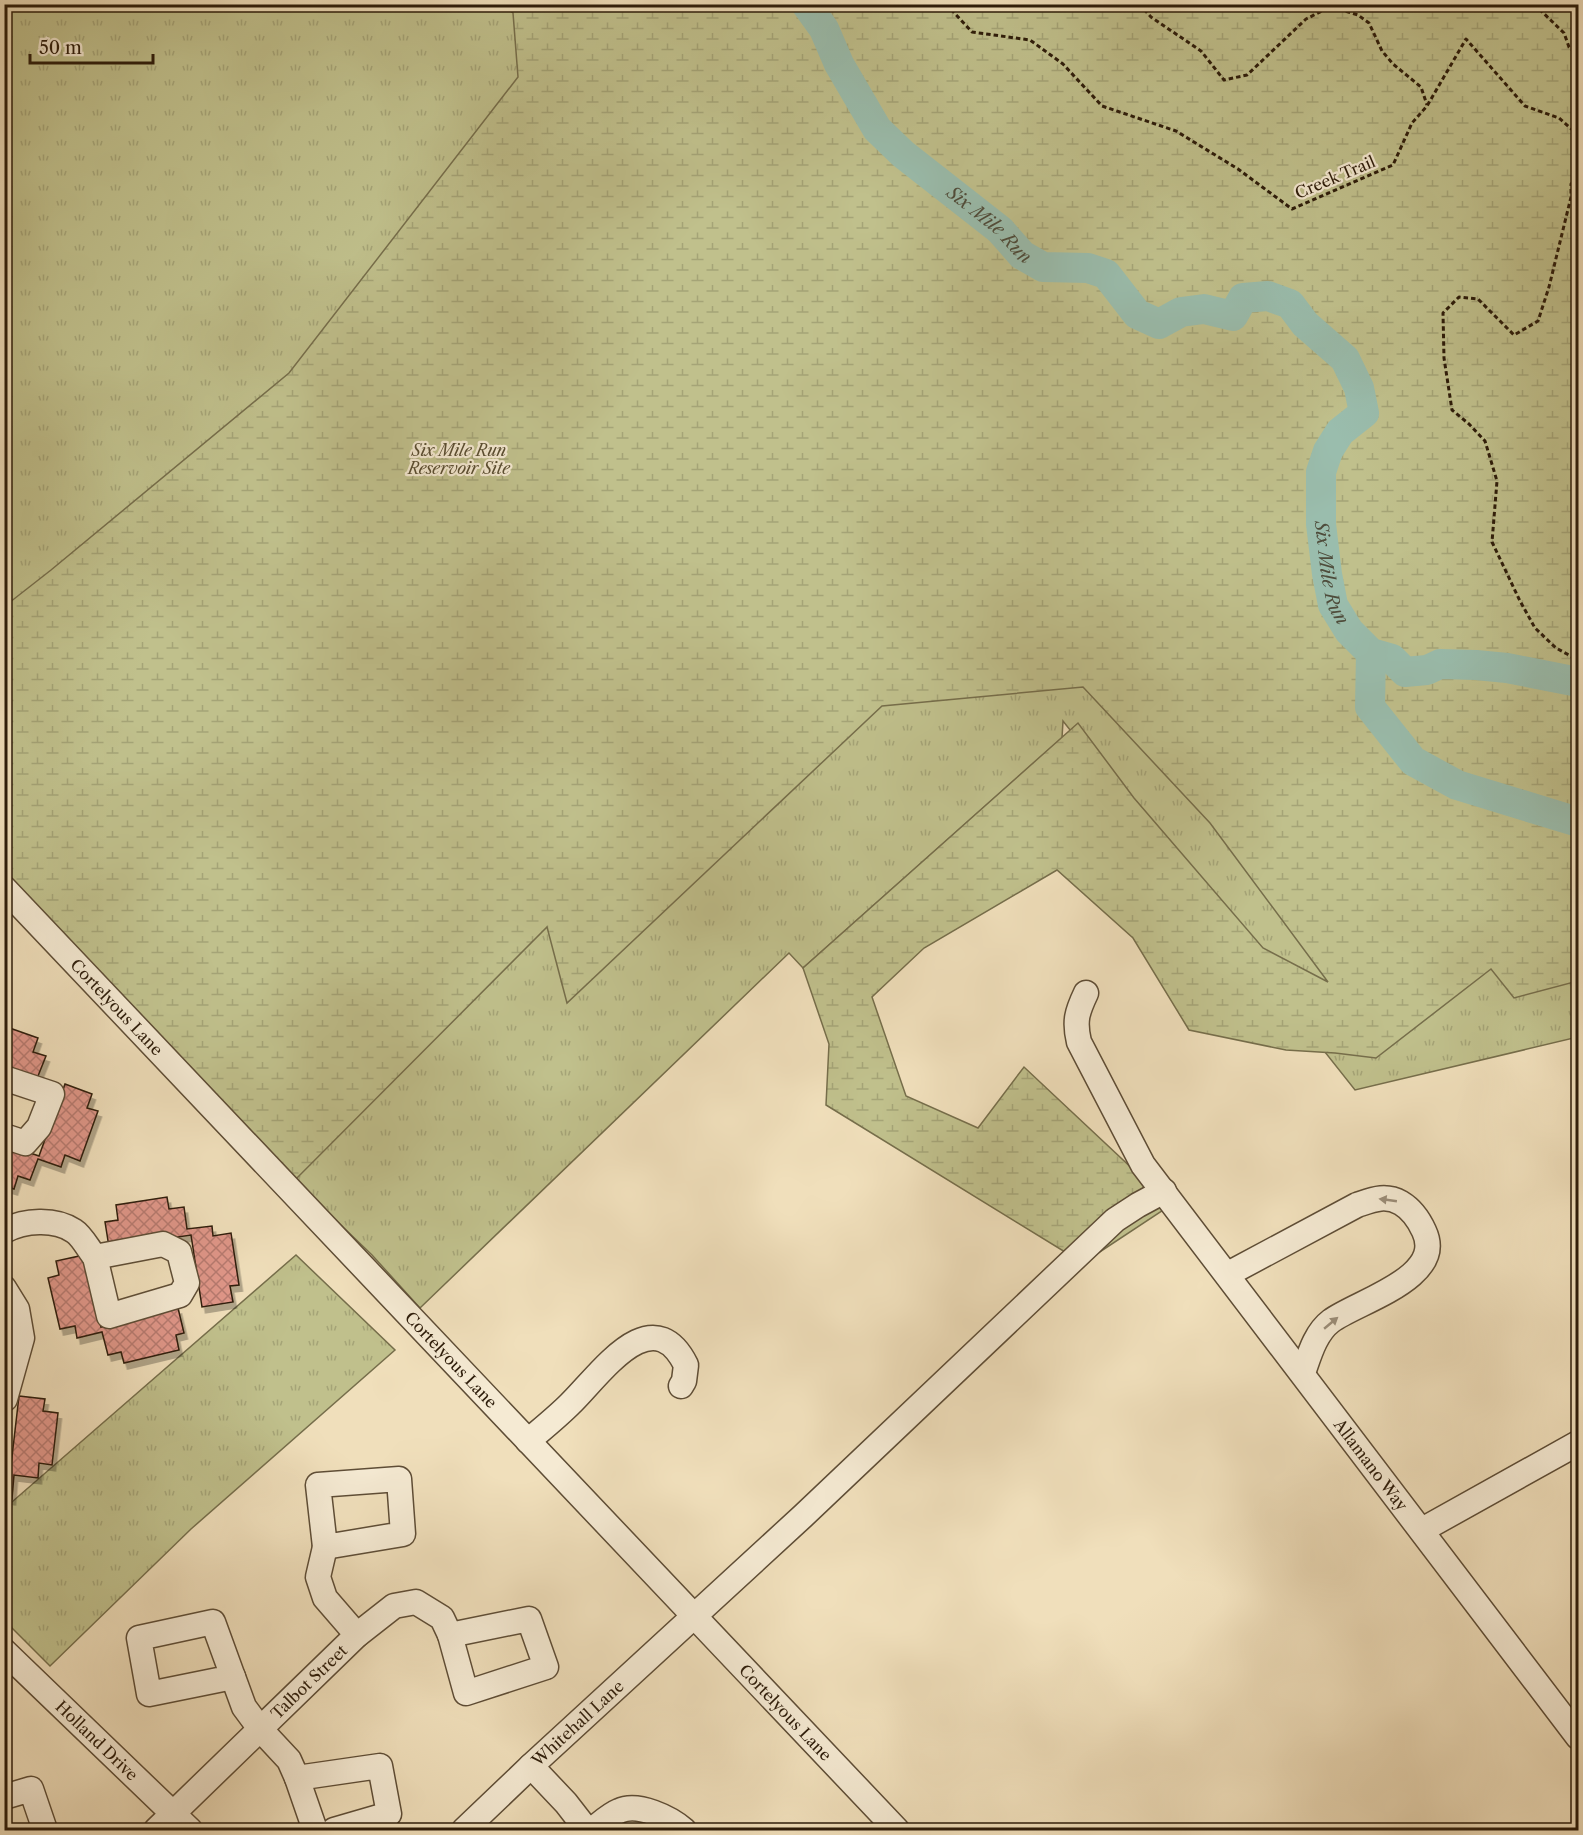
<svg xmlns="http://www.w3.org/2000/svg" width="1583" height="1835" viewBox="0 0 1583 1835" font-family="'Libre Caslon Text',serif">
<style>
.grass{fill:url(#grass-tufts);stroke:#766e4b;stroke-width:1.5}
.wetland{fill:url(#wetland-marsh);stroke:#766e4b;stroke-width:1.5}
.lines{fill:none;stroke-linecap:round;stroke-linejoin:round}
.river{stroke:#9abdad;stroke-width:30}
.building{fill:url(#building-cross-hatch);stroke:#2d1c0a;stroke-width:1.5;filter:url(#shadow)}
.minor-casing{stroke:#5e4d36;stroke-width:27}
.path{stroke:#2d1c0a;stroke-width:3;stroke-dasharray:4.5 3;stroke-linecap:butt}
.minor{stroke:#f5ead3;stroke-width:24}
.oneway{fill:#9b8d79}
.labels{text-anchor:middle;stroke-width:4.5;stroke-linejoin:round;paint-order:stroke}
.street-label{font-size:16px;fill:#2d1c0a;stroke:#f5ead3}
.park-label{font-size:16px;font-style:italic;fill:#594d31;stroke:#f5ead3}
.water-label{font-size:18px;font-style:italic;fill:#4e4c3b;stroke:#f5ead3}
</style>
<defs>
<pattern id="grass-tufts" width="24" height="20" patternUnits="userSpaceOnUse" patternTransform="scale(1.5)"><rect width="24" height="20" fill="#c0c08c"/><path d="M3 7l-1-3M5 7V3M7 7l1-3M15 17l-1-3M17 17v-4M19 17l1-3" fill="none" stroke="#a5a477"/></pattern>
<pattern id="wetland-marsh" width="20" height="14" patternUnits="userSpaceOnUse" patternTransform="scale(1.5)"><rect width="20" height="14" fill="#c0c08c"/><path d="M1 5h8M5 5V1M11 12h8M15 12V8" fill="none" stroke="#a5a477"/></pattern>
<pattern id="building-cross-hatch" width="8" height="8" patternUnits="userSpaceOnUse" patternTransform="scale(1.5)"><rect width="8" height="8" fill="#e1978a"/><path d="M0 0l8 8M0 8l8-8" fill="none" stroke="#b77a6f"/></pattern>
<filter id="shadow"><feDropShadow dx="3.5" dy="6" stdDeviation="0" flood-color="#0004"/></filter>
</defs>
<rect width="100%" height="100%" fill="#f0dfbb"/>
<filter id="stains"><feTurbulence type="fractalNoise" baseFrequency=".00333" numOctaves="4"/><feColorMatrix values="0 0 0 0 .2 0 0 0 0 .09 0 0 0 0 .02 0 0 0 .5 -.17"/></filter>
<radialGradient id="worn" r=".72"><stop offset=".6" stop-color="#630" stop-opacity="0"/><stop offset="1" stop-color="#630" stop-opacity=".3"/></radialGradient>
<!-- grass -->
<g class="grass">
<polygon points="5,5 1578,5 1578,1037 1355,1090 1063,721 1062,738 803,968 789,953 420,1308 372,1255 320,1205 5,868"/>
<polygon points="296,1255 395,1350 191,1529 50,1666 5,1621 5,1508"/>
</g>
<!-- wetland -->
<polygon class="wetland" points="501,5 1578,5 1578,981 1514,998 1491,969 1376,1058 1335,1053 1286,1050 1189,1030 1133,938 1057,870 924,948 872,997 906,1096 978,1128 1024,1067 1171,1205 1083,1263 826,1105 829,1044 803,968 1078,723 1134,798 1263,948 1328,982 1210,823 1083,687 882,706 567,1003 547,927 290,1185 5,883 5,606 51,570 289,373 518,77 513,13"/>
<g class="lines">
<!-- river -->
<g class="river">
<path id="s1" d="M806,4L824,29L839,64L877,129L903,154L1000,230L1022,255L1043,267L1088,268L1106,274L1137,314L1159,324L1181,312L1204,309L1233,316L1243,298L1268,296L1290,304L1305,324L1345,359L1359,388L1364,413L1340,432L1328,451L1321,472V524L1327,574L1333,605L1349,631L1371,653L1392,659L1405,672L1427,670L1440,664L1476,665L1507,668L1578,682"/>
<polyline points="1371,653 1370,707 1413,761 1457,785 1578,822"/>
</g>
</g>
<!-- building -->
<g class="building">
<polygon points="4,1026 38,1038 33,1052 46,1056 36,1081 4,1069"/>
<polygon points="65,1084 92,1094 87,1108 98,1111 80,1161 65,1155 61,1167 38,1159 30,1180 18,1176 14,1189 4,1186 4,1144 39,1156"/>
<polygon points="167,1197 169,1209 184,1207 187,1229 212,1226 213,1236 231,1233 239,1285 230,1286 233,1302 202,1307 191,1235 109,1247 105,1222 118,1220 116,1205"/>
<polygon points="84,1255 101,1327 178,1308 184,1333 176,1335 179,1350 124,1363 121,1352 108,1355 102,1332 77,1338 75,1326 60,1329 48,1278 59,1275 56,1261"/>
<polygon points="19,1396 45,1399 43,1411 58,1413 52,1465 39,1463 38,1478 14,1475 12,1499 4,1498 4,1473 10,1474"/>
</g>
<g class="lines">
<defs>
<g id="minor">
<path id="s2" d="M4,888L897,1830"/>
<path id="s3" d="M1086,993C1077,1012 1074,1021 1079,1042L1143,1165L1578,1737"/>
<polyline points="4,1078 52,1094 39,1127 25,1143 4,1136"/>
<path d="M4,1231C24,1220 55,1218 74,1231C82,1236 89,1250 95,1257"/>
<polygon points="163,1244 179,1252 187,1283 180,1295 109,1316 95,1257"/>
<path d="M1228,1274L1357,1205C1372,1200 1385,1194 1401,1203C1411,1209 1419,1220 1424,1231C1446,1278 1358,1301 1331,1321C1315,1333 1309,1356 1303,1373"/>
<polyline points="4,1288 17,1309 22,1338 5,1399"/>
<path d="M528,1441C542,1429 557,1417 570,1404C600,1375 652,1297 686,1365L684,1381L681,1386"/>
<polygon points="399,1479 403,1534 325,1547 318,1485"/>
<polyline points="1422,1530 1578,1443"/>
<polyline points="325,1547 318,1577 325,1598 357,1635"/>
<polygon points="529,1619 546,1667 466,1693 450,1635"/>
<polygon points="213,1622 233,1677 149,1694 139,1638"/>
<path id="s4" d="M4,1651L190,1830"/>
<polyline points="233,1677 244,1707 261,1730 289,1760 297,1778"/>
<polyline points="531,1766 566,1803 587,1830"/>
<polyline points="4,1797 31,1789 45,1830"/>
<path id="s5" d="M156,1830L357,1635L394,1606L416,1602L442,1618L450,1635"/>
<polyline points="315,1830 297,1778 380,1766 389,1814 334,1830"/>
<path id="s6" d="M464,1830L531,1766L803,1516L1115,1220L1138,1205L1164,1191"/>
<path d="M592,1830C600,1824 609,1815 619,1811C638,1802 670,1818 684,1830"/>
</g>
</defs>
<!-- minor casing -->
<use href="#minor" class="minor-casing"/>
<!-- path -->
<g class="path">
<polyline points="946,4 972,32 1030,40 1063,64 1102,106 1176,131 1238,169 1292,209 1393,165 1412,123 1427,106 1466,39 1525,106 1559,118 1578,135"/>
<polyline points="1139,4 1151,17 1201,51 1224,80 1247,75 1306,19 1326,9 1342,10 1358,15 1369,23 1382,51 1393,64 1421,87 1427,105"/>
<polyline points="1534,4 1564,33 1569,47 1578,55"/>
<polyline points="1343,9 1353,4"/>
<polyline points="1578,177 1571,184 1571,197 1549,287 1538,321 1514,335 1478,299 1459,297 1443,313 1444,358 1452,410 1469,424 1485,441 1497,481 1492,542 1520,601 1535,628 1556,648 1578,660"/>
</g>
<!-- minor -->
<use href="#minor" class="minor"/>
</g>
<!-- one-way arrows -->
<defs><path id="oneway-solid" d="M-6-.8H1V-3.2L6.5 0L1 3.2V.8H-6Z" transform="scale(1.5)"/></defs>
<g class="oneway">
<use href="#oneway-solid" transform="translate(1388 1200) rotate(-172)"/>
<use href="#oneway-solid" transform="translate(1331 1323) rotate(-40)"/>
</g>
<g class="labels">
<!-- street labels -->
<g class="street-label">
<text transform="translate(1335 177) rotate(-23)" y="6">Creek Trail</text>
<text dy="6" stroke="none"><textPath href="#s2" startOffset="164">Cortelyous Lane</textPath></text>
<text dy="6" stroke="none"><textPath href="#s2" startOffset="650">Cortelyous Lane</textPath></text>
<text dy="6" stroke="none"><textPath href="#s3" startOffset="566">Allamano Way</textPath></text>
<text dy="6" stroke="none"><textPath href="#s5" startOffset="213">Talbot Street</textPath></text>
<text dy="6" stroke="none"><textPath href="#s2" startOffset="1136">Cortelyous Lane</textPath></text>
<text dy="6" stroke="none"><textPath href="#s6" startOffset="156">Whitehall Lane</textPath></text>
<text dy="6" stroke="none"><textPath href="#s4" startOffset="129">Holland Drive</textPath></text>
</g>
<!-- park labels -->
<g class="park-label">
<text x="459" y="456">Six Mile Run<tspan x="459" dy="18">Reservoir Site</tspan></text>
</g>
<!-- water labels -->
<g class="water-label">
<text dy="6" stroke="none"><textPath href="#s1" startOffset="292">Six Mile Run</textPath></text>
<text dy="6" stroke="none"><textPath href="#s1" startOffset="960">Six Mile Run</textPath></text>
</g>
</g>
<!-- margin -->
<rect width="1583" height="1835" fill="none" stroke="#f0dfbb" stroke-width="24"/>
<rect x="6" y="6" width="1571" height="1823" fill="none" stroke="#2d1c0a" stroke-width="3"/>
<rect x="12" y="12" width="1559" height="1811" fill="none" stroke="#2d1c0a" stroke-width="1.5"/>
<!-- scale -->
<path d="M30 54v9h123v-9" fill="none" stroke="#2d1c0a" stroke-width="3"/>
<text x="39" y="54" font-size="18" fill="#2d1c0a" stroke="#f5ead3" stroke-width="4.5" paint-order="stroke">50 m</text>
<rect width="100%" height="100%" filter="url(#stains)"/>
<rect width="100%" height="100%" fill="url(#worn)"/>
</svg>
